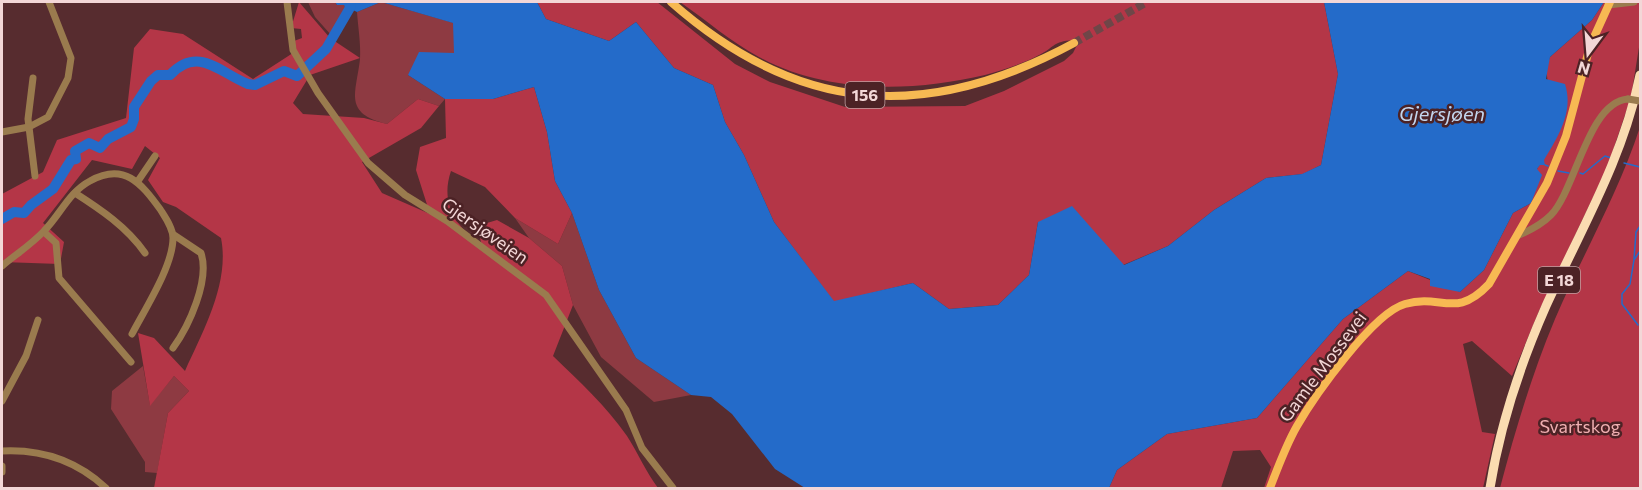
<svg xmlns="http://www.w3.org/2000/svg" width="1642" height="490" viewBox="0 0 1642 490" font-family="Commissioner,sans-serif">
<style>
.green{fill:#8e3a42}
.forest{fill:#b43647}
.water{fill:#246bc9}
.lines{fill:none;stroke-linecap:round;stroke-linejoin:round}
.stream{stroke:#246bc9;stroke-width:1.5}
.river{stroke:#246bc9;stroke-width:10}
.major-tunnel{stroke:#6e4648;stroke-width:8;stroke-dasharray:8 4;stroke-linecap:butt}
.minor{stroke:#9a7b4e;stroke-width:7}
.major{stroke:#f7b953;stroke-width:8}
.highway{stroke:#fadcb1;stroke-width:9}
.minor-bridge{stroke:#9a7b4e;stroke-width:7}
.labels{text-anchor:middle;stroke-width:5;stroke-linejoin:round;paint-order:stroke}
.shield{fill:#4c2225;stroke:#c1a1a2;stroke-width:1.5}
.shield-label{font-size:16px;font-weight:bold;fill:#f3d7d7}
.street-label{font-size:18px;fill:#f3d7d7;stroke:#4c2225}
.park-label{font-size:18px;fill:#f0afb1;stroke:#4c2225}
.water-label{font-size:20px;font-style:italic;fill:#c3d5ed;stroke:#4c2225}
</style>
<rect width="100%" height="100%" fill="#572c2f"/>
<!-- green -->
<g class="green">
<polygon points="308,2 335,2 337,5 344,5 347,10 349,6 351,7 332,36 315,17"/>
<path d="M381,2L454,23V53L408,75L445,99L439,106L418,99L387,124C343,113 356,94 360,59C361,44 358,27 357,12Z"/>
<polygon points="572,213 599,290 636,358 691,395 654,402 601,357 573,305 562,266 529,238 515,218 558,244"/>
<polygon points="143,366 150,405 174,376 189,391 168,413 157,473 145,472 145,462 111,409 112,391"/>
</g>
<!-- forest -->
<g class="forest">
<path d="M299,2L330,38L360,58L310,75L293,103L303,114L364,118L387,124L418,99L439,106L421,128L362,162L382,193L430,214L416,170L420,147L446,138L445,99H493L534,87L547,132L555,181L572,213L558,244L515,218L485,187L451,171C439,206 459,227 483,250L477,226L497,220L529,238L562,266L573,305L553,356C580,382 606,406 627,436C638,453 646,472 658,488H154L168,413L189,391L174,376L150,406L138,333L154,338L185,371C203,331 230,283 221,238L176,207L163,202L148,180L160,158L145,146L132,169L92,160L43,223L64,242L60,264L2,262V194L43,172L57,140L126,118L134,48L150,29L183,34L253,79L296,51L294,41L302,38L301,29L291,28Z"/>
<path d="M537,2H657L735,64L770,82L845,107L965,106L1004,91L1064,61L1073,53L1077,45L1073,40C1052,42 1056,46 1041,54C1025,63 1003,70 985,75C913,92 826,94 759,57C731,42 706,20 680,2H1324L1338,74L1321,165L1303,174L1266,178L1214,210L1168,246L1123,265L1038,222L1029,275L998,305L949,309L913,283L834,302L774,222L744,155L725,122L713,85L674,68L636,22L609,41L546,19Z"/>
<polygon points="1604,2 1640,2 1640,41 1631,97 1607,168 1539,311 1512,376 1472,341 1463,344 1482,432 1495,434 1483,488 1264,488 1271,467 1260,450 1233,451 1221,488 1109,488 1117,470 1167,434 1257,418 1343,319 1408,271 1460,292 1484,270 1513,213 1531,203 1537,169 1555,140 1546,68 1550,57 1592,20"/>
<path d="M1640,127V488H1500C1515,431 1532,374 1555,319C1583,254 1618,194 1640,127Z"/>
</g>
<!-- water -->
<path class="water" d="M335,2H537L546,19L609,41L636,22L674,68L713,85L725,122L744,155L774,222L834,301L913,283L949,309L998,305L1029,275L1038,222L1072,206L1124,265L1168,246L1214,210L1266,178L1302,174L1321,165L1338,74L1324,2H1604L1592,20L1550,57L1546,79L1565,84C1574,112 1558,137 1544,160L1545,165H1540L1537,169L1542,175L1531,203L1513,213L1484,270L1460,292L1430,286V279L1408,271L1343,319L1257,418L1167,434L1117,470L1109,488H805L775,469L732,414L711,397L691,395L636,358L599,290L572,213L555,181L547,132L534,87L493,99H445L408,75L419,52L454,53L453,23L381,2L357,12L351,9V6L346,10L344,5H337Z"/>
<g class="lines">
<!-- stream -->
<g class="stream">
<polyline points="1624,163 1640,167"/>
<polyline points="1545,165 1548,166"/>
<polyline points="1558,171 1569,173"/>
<polyline points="1580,173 1583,174 1605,156 1611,158"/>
<polyline points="1634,259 1636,232 1640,226"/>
<polyline points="1638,325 1622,304 1622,294 1630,284 1634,260 1640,251"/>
</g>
<!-- river -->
<path class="river" d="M2,219L14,212L24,213L31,205L53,189L71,160L76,159L75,151L89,143L100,148L108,139L131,127L134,119V107L151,81L158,75H170C198,45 220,73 248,84L255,85L284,71L297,76L326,49L351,6"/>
<!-- major-tunnel -->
<polyline class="major-tunnel" points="1074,43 1147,2"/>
<!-- minor -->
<g class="minor">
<polyline points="287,2 293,50 318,93 368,163 405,195 447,221 546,295 626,410 642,448 673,488"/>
<polyline points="1608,5 1634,2"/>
<polyline points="33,78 28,119 35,176"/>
<polyline points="2,132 29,127 48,117 68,78 71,58 49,2"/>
<polyline points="138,181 155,156"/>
<path d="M75,193C100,209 127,227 145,253"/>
<polyline points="44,232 56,243 59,278 131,362"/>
<path d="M1519,235C1531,230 1542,224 1551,215C1576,189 1588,102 1628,99"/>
<path d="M2,266C15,255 32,244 44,231C60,215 69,192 90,181C124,162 141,183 160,209C165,217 173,228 173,238C173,266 145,309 132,334"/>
<path d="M173,348C189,326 210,280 201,253L174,235"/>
<polyline points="2,401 26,356 38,320"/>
<path d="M2,451C41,449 77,461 106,488"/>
<polyline points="2,466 2,472"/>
</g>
<!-- major -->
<g class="major">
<path d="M671,2C799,115 926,123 1074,43"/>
<path d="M1270,488C1278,467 1286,445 1297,426C1315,395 1373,313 1405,304C1442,293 1455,320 1489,284L1547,183L1566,136L1590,46L1610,2"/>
</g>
<!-- highway -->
<path class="highway" d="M1490,488C1500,425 1520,365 1546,306C1581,229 1623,159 1640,75"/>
<!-- minor-bridge -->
<polyline class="minor-bridge" points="1628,99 1640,101"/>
</g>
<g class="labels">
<!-- shield labels -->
<g class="shield">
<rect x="845.5" y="82" width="39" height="26" rx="4.5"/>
<rect x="1538" y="267" width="42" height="26" rx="4.5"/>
</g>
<g class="shield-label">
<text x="865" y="101">156</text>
<text x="1559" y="286">E 18</text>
</g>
<!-- street labels -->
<g class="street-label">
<text transform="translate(485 231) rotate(35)" y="6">Gjersjøveien</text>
<text transform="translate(1323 367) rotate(-53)" y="6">Gamle Mossevei</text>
</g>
<!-- park labels -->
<g class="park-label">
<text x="1580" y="433">Svartskog</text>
</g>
<!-- water labels -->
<g class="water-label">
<text x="1442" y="121">Gjersjøen</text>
</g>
</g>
<!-- border -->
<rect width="1642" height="490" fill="none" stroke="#f3d7d7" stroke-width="6"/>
<!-- north arrow -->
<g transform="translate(1588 54) rotate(196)" stroke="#4c2225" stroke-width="4.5" paint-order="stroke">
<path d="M0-4.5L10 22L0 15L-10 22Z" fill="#f3d7d7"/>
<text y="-9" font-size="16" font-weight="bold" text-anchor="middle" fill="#f3d7d7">N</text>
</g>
</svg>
